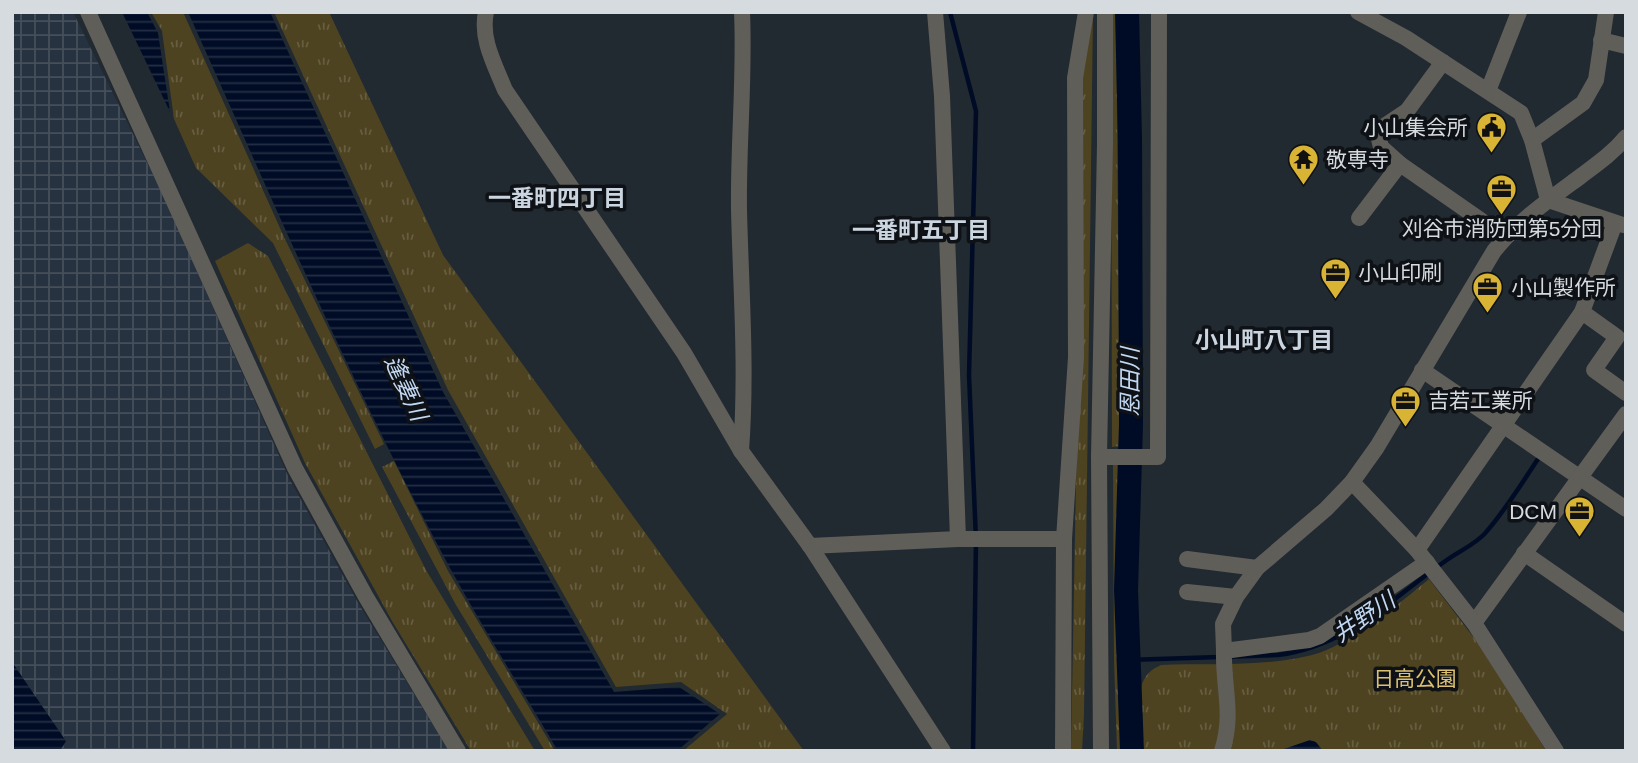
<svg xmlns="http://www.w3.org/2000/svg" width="1638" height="763" viewBox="0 0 1638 763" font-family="Helvetica,'Noto Sans JP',sans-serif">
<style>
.industrial{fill:url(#industrial-grid)}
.grass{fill:url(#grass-tufts)}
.water{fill:url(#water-rules)}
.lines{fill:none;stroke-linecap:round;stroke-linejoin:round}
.stream{stroke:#000c25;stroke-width:4.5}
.river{stroke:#000c25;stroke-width:24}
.street{stroke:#605e59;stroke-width:16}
.labels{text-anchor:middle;stroke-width:7;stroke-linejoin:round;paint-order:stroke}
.poi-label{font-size:21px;fill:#d6dbe0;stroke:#0e1115;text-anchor:start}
.park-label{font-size:21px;fill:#dcc170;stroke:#0e1115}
.neighbourhood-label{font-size:23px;font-weight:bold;fill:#cbd5e0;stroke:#0e1115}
.water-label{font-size:23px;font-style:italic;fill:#c2d8f2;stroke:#0e1115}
</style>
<defs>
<pattern id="industrial-grid" width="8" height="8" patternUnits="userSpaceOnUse" patternTransform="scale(1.75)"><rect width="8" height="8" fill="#26323f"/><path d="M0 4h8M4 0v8" fill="none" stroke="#454f5a"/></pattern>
<pattern id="grass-tufts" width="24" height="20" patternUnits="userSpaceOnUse" patternTransform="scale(1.75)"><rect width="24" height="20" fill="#4e4321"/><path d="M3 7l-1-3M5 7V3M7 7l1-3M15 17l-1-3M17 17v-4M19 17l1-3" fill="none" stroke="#675e41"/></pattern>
<pattern id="water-rules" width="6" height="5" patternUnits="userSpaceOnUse" patternTransform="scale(1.75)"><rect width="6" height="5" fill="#000c25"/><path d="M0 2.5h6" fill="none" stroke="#242f44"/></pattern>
</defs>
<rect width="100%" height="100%" fill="#212931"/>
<!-- industrial -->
<polygon class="industrial" points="12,12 73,12 163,195 289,478 357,601 449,751 12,751"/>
<!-- grass -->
<g class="grass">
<polygon points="151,12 183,12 284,237 384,444 375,449 273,243 196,168 174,119 162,31"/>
<polygon points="274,12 329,12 443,255 804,751 683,751 727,714 681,682 616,687 448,390"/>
<polygon points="1093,12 1084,714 1082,751 1071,751 1079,320 1080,86"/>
<polygon points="1111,12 1116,12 1120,446 1112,447"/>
<polygon points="248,243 268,256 426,570 535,751 471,751 392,621 305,463 215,261"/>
<polygon points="394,461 448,571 555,751 545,751 456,605 382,467"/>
<polygon points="1113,463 1121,463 1121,661 1125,751 1117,751 1114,660"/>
<path d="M1429,579L1493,663L1546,751H1141V687C1145,675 1150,670 1161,665C1208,663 1267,667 1312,655C1348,646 1400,603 1429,579Z"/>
</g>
<!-- water -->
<g class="water">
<polygon points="122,12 147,12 158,33 170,112"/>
<path d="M188,12H270L443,392L614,692L679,687L720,714L677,751H558C522,690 484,630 450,568C353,388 272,199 188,12Z"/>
<polygon points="12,662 66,741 60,751 12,750"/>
<polygon points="1310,740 1316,742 1323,751 1278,751"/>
</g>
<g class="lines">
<!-- stream -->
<g class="stream">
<polyline points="950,12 976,111 969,375 976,540 973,751"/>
<path d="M1128,660L1278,655C1347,646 1390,600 1444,562C1457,552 1477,544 1487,531C1507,508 1523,481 1540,456"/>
</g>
<!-- river -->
<polyline class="river" points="1127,12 1130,139 1131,424 1126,590 1132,751"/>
<!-- street -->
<g class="street">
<polyline points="88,12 295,468 366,597 458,751"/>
<path d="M486,12C480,39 495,65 505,90L684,353L741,451L810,546L943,751"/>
<polyline points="935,12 942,96 958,539"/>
<polyline points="1358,12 1406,38 1521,113 1532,140 1548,200"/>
<polyline points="1601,40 1626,46"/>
<polyline points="1488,91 1519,12"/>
<polyline points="1532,140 1583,103 1596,80 1606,12"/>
<polyline points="1400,164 1381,147 1378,135 1383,127 1407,111 1443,62"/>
<polyline points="1548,200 1623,225"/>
<polyline points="1359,218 1400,164 1505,237"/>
<polyline points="1582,312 1617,337 1594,370 1626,393"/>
<polyline points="1422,370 1626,509"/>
<path d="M741,451C747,370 741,291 739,210C738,144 745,78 742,12"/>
<polyline points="1099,457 1158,457 1159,12"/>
<polyline points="810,546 958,539 1064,539"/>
<polyline points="1417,550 1582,312 1615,223"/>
<polyline points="1524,553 1626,624"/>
<polyline points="1187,559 1257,568"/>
<polyline points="1187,592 1236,597"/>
<polyline points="1474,623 1626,414"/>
<polyline points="1224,651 1223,624 1236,597 1257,568 1326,509 1352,482"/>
<polyline points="1063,751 1064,539 1076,357 1075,78 1086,12"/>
<polyline points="1101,751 1099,457 1105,144 1105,12"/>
<path d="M1222,751C1234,714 1223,688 1224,651L1309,640L1320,636L1427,562"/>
<path d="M1556,751L1474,623L1417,550L1352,482L1377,447L1494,251C1518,221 1550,199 1581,176C1597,164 1613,153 1626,137"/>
</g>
</g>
<!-- icons -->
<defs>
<symbol id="civic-pin" viewBox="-11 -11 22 30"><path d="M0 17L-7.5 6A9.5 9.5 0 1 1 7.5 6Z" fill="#d9b334" stroke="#0e1115"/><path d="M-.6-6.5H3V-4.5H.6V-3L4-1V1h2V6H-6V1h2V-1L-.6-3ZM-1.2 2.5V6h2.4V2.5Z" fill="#111"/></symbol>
<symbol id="temple-pin" viewBox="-11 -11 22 30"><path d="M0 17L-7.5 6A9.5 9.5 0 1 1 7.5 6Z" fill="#d9b334" stroke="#0e1115"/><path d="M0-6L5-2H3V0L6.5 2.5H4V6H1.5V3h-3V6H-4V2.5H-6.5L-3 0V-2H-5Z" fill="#111"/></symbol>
<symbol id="office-pin" viewBox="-11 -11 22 30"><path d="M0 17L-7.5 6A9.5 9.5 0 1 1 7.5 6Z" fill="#d9b334" stroke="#0e1115"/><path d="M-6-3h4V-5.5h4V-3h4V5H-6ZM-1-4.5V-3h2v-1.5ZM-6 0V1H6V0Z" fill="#111"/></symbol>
</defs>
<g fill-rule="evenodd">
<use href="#civic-pin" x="1474" y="110" width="35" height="47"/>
<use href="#temple-pin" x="1286" y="142" width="35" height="47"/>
<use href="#office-pin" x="1484" y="172" width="35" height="47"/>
<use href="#office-pin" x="1318" y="256" width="35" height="47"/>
<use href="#office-pin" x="1470" y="270" width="35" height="47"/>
<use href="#office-pin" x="1388" y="384" width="35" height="47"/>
<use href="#office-pin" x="1562" y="494" width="35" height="47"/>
</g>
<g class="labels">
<!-- poi labels -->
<g class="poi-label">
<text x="1468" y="135" text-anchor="end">小山集会所</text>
<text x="1326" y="167">敬専寺</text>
<text x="1502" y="236" text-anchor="middle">刈谷市消防団第5分団</text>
<text x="1358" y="280">小山印刷</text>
<text x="1511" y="295">小山製作所</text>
<text x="1428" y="408">吉若工業所</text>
<text x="1557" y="519" text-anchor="end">DCM</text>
</g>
<!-- park labels -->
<g class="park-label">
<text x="1415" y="686">日高公園</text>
</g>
<!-- neighbourhood labels -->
<g class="neighbourhood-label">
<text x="557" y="206">一番町四丁目</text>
<text x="921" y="238">一番町五丁目</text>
<text x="1264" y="348">小山町八丁目</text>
</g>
<!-- water labels -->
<g class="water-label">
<text transform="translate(1130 382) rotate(-90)" y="8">恩田川</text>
<text transform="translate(406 388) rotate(65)" y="8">逢妻川</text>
<text transform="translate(1364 617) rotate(-34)" y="8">井野川</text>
</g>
</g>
<!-- border -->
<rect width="1638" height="763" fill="none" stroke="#d6dbe0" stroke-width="28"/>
</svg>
